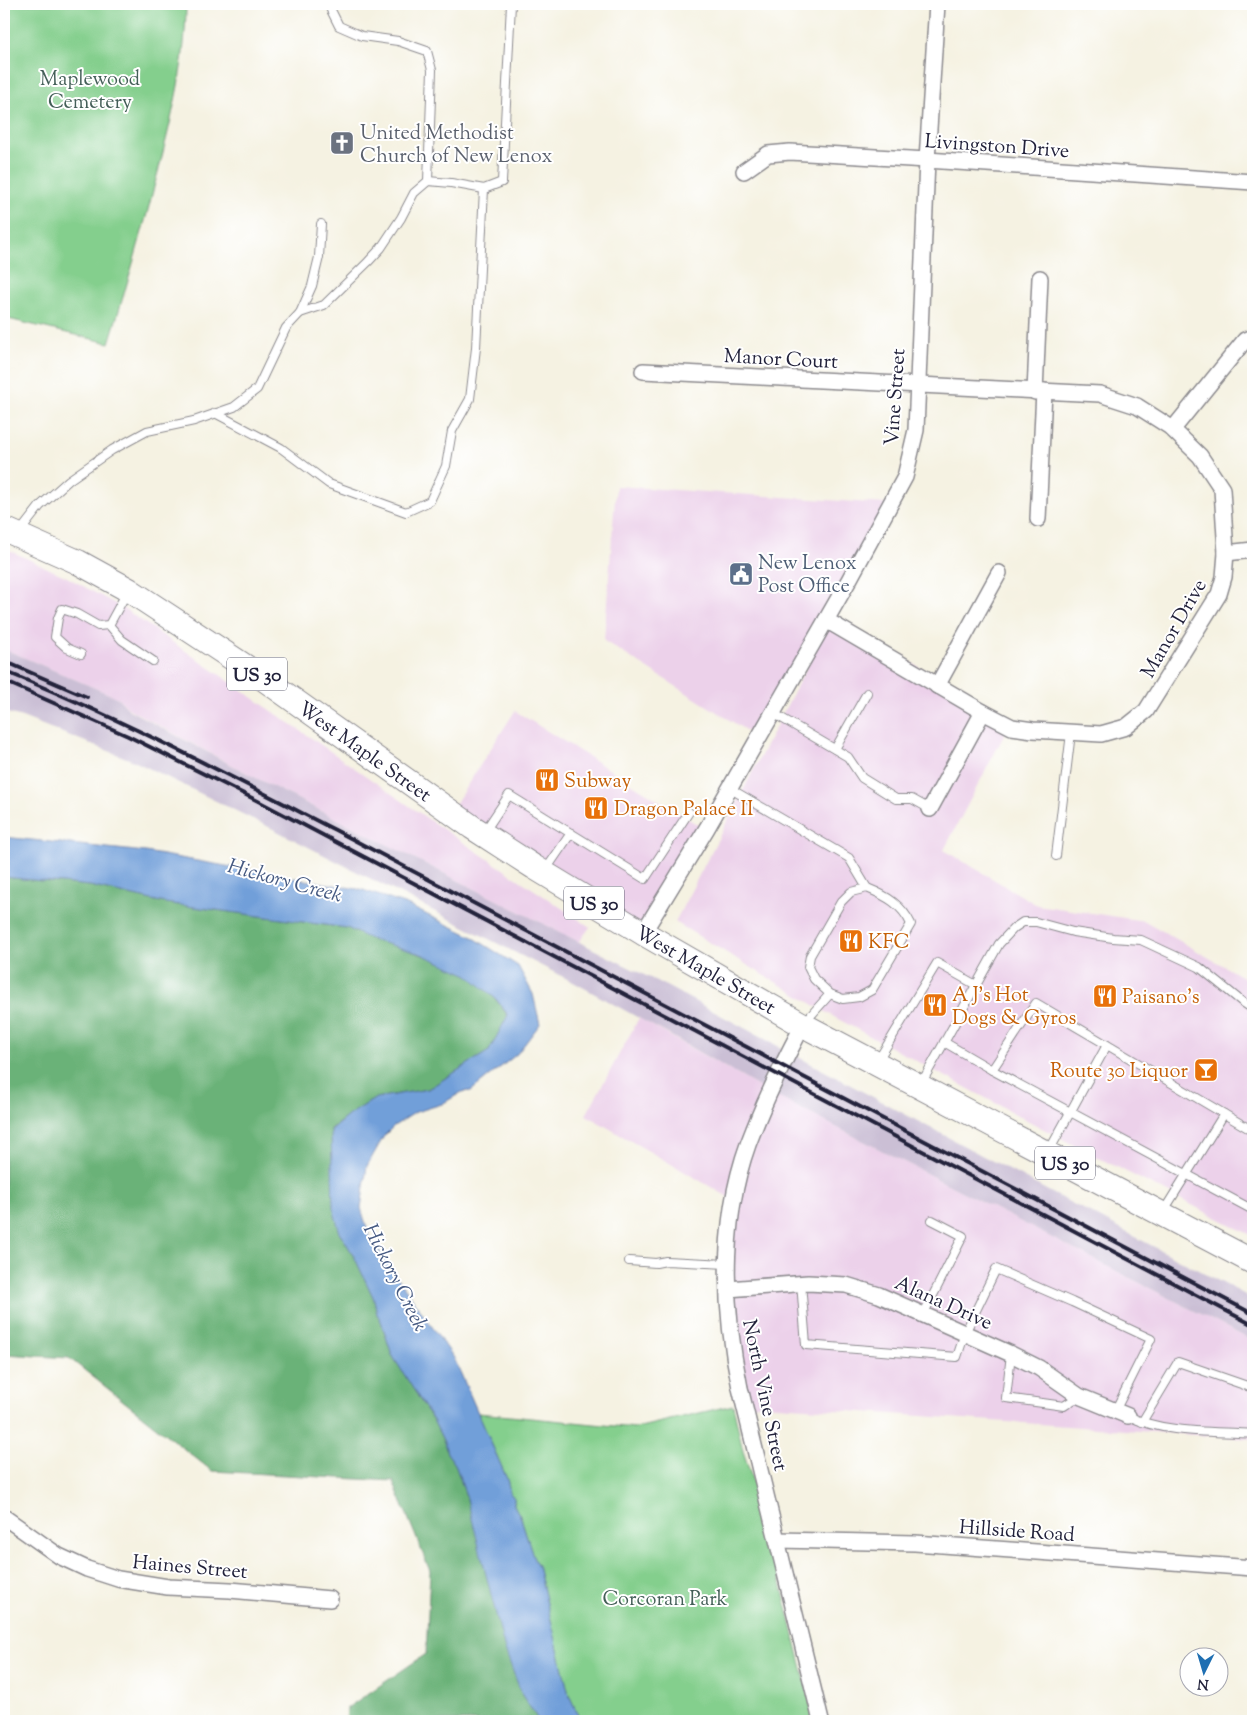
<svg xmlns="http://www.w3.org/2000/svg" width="1257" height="1725" viewBox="0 0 1257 1725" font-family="'Sorts Mill Goudy',serif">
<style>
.built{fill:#ecd1ea}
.industrial{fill:#cbbfd5}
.green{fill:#84cf8d;stroke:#537864}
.forest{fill:#6bb278;stroke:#466a5a}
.water{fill:#719fd9;stroke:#4a608a}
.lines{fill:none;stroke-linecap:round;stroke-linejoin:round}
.lane-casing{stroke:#8c8a8e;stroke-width:10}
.street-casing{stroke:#8c8a8e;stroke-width:18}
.primary-casing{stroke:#8c8a8e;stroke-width:26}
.lane{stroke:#fff;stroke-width:8}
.street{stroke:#fff;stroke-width:15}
.primary{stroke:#fff;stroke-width:24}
.rail{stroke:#22223b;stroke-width:4}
.labels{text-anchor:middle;stroke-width:4;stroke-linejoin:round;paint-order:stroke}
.shield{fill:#fff;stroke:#646476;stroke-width:1}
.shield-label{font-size:19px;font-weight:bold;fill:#22223b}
.park-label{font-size:20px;fill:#445f58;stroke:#fff}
.worship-label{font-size:20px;fill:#5b616d;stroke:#fff;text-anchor:start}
.street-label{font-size:20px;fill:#22223b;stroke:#fff}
.service-label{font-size:20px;fill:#4e5e75;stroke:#fff;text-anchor:start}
.food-label{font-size:20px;fill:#c56008;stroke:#fff;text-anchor:start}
.water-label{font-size:21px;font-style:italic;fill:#465a82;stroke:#fff}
</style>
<rect width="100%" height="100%" fill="#fff"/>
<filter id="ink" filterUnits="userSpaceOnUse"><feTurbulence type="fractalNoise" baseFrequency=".02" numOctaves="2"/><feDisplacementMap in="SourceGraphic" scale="10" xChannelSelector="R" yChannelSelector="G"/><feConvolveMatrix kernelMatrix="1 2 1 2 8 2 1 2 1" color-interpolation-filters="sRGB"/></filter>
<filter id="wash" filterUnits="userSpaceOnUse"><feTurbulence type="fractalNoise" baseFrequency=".0096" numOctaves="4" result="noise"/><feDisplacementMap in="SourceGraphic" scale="20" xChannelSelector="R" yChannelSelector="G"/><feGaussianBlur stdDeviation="1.12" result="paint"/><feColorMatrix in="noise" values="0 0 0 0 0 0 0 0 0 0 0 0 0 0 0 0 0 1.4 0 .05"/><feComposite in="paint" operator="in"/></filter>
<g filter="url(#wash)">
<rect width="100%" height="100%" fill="#f5f2e2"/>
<!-- built -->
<g class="built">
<polygon points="4,362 7,393 7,446 4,481"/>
<polygon points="616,486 887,504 755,736 604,641"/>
<polygon points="4,548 67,577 126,610 434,823 590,927 579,942 254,777 129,709 118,698 4,649"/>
<polygon points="832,618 1012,720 944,850 1037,905 1145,921 1253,983 1253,1236 1085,1151 836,1018 675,922"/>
<polygon points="515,711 703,828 642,928 452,809"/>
<polygon points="639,1018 766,1091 730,1198 586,1115"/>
<polygon points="774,1095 1253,1341 1253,1439 748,1404 732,1285 731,1251 748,1160"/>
</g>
<!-- industrial -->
<polygon class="industrial" points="4,649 118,698 129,710 254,777 666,986 1052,1193 1253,1299 1253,1341 766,1091 666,1033 575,983 275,830 134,761 22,717 4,712"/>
<!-- green -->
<g class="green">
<path d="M4,4H186C186,61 173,113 159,168C144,227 127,285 109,343L4,318Z"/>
<polygon points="733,1405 743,1451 765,1518 809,1697 813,1721 581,1721 569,1695 538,1566 534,1559 521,1518 514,1505 514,1498 510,1493 507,1479 478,1413 636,1428"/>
</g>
<!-- forest -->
<path class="forest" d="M4,877L90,886L165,903L347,928C386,946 429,953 467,974C484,984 497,1000 508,1016L489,1051L428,1089L376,1098L349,1115L331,1129L340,1233L354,1256L374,1299L377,1314L381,1321L392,1355L434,1422L444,1442L447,1453L455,1464L467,1499L522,1695L539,1721H346L347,1708L426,1654L430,1571L393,1481L212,1471L69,1358L4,1354Z"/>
<!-- water -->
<polygon class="water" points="4,837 146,852 363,890 407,905 471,936 518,966 533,994 540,1024 517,1054 471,1091 462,1092 442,1104 416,1112 394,1126 384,1136 367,1166 361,1208 370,1238 454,1358 507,1479 510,1493 514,1498 514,1505 521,1518 534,1559 538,1566 569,1695 581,1721 539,1721 522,1695 505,1650 467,1499 455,1464 447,1453 444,1442 434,1422 392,1355 381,1321 377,1314 374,1299 354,1256 340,1233 333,1208 331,1130 349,1115 376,1098 428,1089 489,1051 508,1015 496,999 468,975 421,954 370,939 347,928 165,903 90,886 4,877"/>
</g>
<g filter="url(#ink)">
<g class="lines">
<defs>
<g id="lane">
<polyline points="328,4 339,26 362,36 398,41 427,51 432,70 428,181"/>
<polyline points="300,313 324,305 368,262 381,248 401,218 414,193 428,181 451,183 484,189 502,182 511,4"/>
<polyline points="215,413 281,448 329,484 406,512 430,501 446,466 452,431 470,399 476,348 484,189"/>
<polyline points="19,533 40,506 69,480 112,450 147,431 194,421 234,407 257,389 286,328 300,313 312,286 319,257 321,224"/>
<polyline points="109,625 122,640 153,661"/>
<polyline points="81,654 67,648 55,637 58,618 62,609 77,614 98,626 109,625 127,592"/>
<polyline points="773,713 848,757 862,778 896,799 912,799 930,809"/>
<polyline points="835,749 867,693"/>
<polyline points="729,788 849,858 867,888"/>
<polyline points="485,831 509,795 645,879 689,812"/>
<polyline points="1056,856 1071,733"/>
<polyline points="545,871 571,833"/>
<path d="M867,888C887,896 902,905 911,924L872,990L859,997L843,999L830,994L814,979L808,967L810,956L841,902L851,892Z"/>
<polyline points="805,1022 830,994"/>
<polyline points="944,1042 992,1070"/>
<polyline points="877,1062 937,963 976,985"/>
<polyline points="921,1084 999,944 1014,928 1023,922 1036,922 1073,932 1113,938 1141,940 1199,967 1241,1001 1253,1009"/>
<polyline points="1253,1131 1036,1003 992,1070 1253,1210"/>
<polyline points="1049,1151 1107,1045"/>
<polyline points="1163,1212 1224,1114"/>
<polyline points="629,1261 656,1263 666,1261 727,1264"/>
<polyline points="801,1283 806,1345 957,1357 965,1333 996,1269 1072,1302 1151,1339 1115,1411"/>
<polyline points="923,1315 963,1236 932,1220"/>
<polyline points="1011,1354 1006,1398 1064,1406 1079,1396"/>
<path d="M1128,1416C1166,1434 1212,1431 1253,1434"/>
<polyline points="1142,1422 1178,1362 1253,1388"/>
</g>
<g id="street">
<polyline points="744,171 768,154 790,152 927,160 1253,182"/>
<polyline points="643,371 1100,394 1137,406 1170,427 1200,456 1222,489 1226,553 1224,577 1219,594 1146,711 1126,727 1101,734 1033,730 1012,727 983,712 826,620"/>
<polyline points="1035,392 1040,278"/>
<polyline points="1173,429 1245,340 1253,337"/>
<polyline points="1038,519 1044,391"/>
<polyline points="1226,553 1253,550"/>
<polyline points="937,686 999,573"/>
<polyline points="930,809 983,712"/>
<polyline points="643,933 707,828 849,580 905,477 916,430 927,160 937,4"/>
<path d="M803,1025C785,1059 768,1093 754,1129C720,1210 722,1303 740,1388L821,1721"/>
<polyline points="728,1289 808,1283 846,1285 879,1295 1011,1354 1039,1368 1079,1396 1128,1416"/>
<polyline points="4,1517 59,1556 87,1569 118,1579 168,1587 230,1590 330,1599"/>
<polyline points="778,1540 915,1543 1253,1568"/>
</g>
<g id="primary">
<path id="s1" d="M4,529L78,562L129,590L264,679L472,827L534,867L643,933L803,1025L1253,1262"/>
</g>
</defs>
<!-- lane casing -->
<use href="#lane" class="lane-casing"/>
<!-- street casing -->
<use href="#street" class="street-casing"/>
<!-- primary casing -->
<use href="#primary" class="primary-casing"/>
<!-- lane -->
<use href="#lane" class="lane"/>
<!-- street -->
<use href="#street" class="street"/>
<!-- primary -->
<use href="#primary" class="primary"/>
<!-- rail -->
<g class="rail">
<polyline points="4,661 87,697"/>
<path d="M4,671C118,717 226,774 335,830L1253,1314"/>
<polyline points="4,681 128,736 258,801 1253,1325"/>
</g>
</g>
</g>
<!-- icons -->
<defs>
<symbol id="church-square" viewBox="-11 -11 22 22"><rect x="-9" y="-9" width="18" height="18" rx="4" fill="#6b7280" stroke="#fff"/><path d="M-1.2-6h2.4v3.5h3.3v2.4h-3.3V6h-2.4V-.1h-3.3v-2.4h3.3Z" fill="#fff"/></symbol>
<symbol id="civic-square" viewBox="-11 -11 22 22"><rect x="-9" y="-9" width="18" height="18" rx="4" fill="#5c6f8a" stroke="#fff"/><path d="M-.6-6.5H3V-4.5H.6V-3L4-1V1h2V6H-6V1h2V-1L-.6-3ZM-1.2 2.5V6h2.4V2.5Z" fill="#fff"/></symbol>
<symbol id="restaurant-square" viewBox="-11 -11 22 22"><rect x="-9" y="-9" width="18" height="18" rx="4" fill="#e8710a" stroke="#fff"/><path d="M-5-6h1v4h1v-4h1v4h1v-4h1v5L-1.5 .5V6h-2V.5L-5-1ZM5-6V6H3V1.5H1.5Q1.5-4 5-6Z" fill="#fff"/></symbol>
<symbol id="bar-square" viewBox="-11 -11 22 22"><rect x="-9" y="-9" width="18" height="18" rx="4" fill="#e8710a" stroke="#fff"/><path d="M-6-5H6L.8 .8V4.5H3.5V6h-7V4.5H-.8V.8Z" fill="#fff"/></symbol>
</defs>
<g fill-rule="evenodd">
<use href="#church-square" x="328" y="129" width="28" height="28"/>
<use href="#civic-square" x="727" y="560" width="28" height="28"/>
<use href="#restaurant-square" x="533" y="766" width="28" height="28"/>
<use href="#restaurant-square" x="582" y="794" width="28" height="28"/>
<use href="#restaurant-square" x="837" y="927" width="28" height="28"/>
<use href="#restaurant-square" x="1091" y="982" width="28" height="28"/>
<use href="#restaurant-square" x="921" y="991" width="28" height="28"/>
<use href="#bar-square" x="1192" y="1056" width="28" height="28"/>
</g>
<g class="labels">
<!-- shield labels -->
<g class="shield">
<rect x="227" y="657.5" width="60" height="33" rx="4"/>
<rect x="564" y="886.5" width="60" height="33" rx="4"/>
<rect x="1035" y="1146.5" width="60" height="33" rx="4"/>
</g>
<g class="shield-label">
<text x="257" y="681">US 30</text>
<text x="594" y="910">US 30</text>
<text x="1065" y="1170">US 30</text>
</g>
<!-- park labels -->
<g class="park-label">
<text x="90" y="85">Maplewood<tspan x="90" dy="23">Cemetery</tspan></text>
<text x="665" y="1605">Corcoran Park</text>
</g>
<!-- worship labels -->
<g class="worship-label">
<text x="360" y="139">United Methodist<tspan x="360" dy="23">Church of New Lenox</tspan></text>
</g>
<!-- street labels -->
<g class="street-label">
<text transform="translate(997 145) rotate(4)" y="7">Livingston Drive</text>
<text transform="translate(781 358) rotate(3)" y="7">Manor Court</text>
<text transform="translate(894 397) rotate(-86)" y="7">Vine Street</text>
<text transform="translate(1173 628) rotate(-60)" y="7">Manor Drive</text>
<text dy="7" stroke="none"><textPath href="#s1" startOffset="425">West Maple Street</textPath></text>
<text dy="7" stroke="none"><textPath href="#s1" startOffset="830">West Maple Street</textPath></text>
<text transform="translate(944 1302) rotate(24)" y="7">Alana Drive</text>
<text transform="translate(766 1395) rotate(78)" y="7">North Vine Street</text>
<text transform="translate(1017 1530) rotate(4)" y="7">Hillside Road</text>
<text transform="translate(190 1566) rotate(5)" y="7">Haines Street</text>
</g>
<!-- service labels -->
<g class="service-label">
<text x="758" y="569">New Lenox<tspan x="758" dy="23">Post Office</tspan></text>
</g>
<!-- food labels -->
<g class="food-label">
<text x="564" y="787">Subway</text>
<text x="614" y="815">Dragon Palace II</text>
<text x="868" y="948">KFC</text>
<text x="952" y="1001">A J's Hot<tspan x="952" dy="23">Dogs &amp; Gyros</tspan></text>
<text x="1122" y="1003">Paisano's</text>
<text x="1188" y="1077" text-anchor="end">Route 30 Liquor</text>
</g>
<!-- water labels -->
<g class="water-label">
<text transform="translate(285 880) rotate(15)" y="7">Hickory Creek</text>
<text transform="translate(396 1277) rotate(63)" y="7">Hickory Creek</text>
</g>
</g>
<!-- margin -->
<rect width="1257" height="1725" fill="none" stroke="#fff" stroke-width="20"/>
<!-- north arrow -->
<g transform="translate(1204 1672) rotate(185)"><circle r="24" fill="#ffffff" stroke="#a7a7b1"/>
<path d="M0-4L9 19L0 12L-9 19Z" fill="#1f6fb2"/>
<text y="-8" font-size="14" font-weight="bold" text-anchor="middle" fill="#22223b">N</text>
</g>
</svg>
